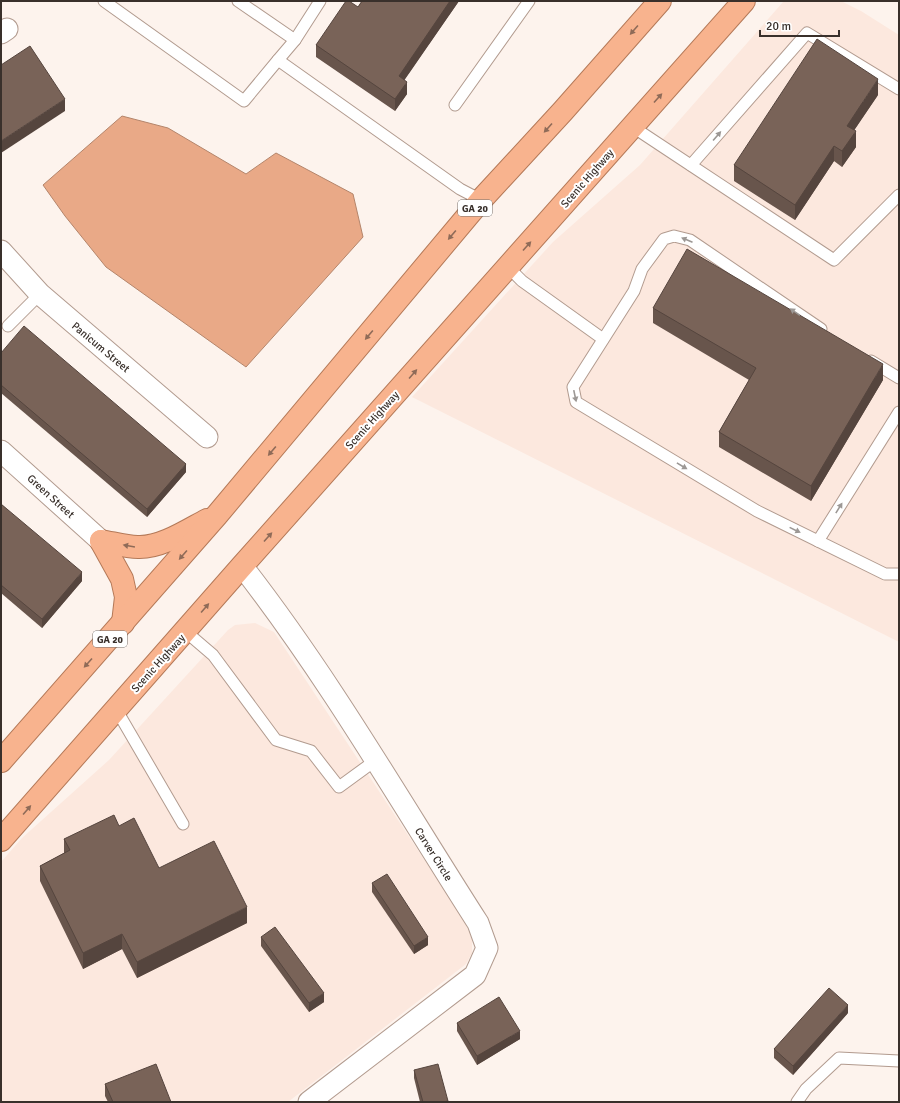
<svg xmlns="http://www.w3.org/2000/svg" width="900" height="1103" viewBox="0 0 900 1103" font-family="Signika,sans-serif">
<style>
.built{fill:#fce8de}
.water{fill:#e9a987;stroke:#b4856b}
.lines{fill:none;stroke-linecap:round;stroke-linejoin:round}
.service-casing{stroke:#b29b8f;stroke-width:13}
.minor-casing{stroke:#b29b8f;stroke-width:23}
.trunk-casing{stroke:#b47958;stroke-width:24}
.service{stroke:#fff;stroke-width:11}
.minor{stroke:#fff;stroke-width:21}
.trunk{stroke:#f8b38e;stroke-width:22}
.wall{fill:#68554c}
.shaded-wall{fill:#55453e}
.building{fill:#796358;stroke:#55453e}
.oneway{fill:#8f6b58}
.oneway2{fill:#9c9895}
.labels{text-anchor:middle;stroke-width:4;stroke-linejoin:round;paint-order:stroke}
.shield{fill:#fff;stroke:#746e6b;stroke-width:1}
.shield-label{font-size:10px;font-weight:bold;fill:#39302b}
.street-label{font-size:11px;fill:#39302b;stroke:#fff}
</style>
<rect width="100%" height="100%" fill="#fdf3ed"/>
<!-- built -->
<g class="built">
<polygon points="785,1 841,1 861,11 899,35 899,642 412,397 553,242 640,165 783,2"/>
<polygon points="255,623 274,632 464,920 472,939 472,953 466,964 288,1102 1,1102 1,862 22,838 109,760 228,630 235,625"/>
</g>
<!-- water -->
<polygon class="water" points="122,116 168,128 246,174 276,153 353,194 363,237 246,367 106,267 65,216 43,185"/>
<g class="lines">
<defs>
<g id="service">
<polyline points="104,1 244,101 278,60 295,40 320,1"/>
<polyline points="238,1 295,40"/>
<polyline points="278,60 460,189 481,200"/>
<polyline points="455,105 529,1"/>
<polyline points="633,127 834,260 899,195"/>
<polyline points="691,165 807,33 899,89"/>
<polyline points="508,267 522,281 603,339"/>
<polyline points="8,326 40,294"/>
<polyline points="821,329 690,240 674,236 664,239 642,269 634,291 573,387 576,402 757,511 885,574 899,574"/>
<polyline points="871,361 899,378"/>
<polyline points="818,541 899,412"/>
<polyline points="185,631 213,655 276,740 311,751 339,787 376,760"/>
<polyline points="116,709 183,824"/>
<polyline points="797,1102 806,1089 839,1058 899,1061"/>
</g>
<g id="minor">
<polyline points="1,33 7,29"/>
<polyline points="1,251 40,294 207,437"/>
<polyline points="1,451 101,541"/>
<path d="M242,566C330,679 401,803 478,923L487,948L475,975L309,1102"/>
</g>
<g id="trunk">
<path d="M101,541C113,543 126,547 138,547C161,548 188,530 207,520"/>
<polyline points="101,541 122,579 126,597 123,623"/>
<polyline points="1,761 217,515 481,200 563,111 660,1"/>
<polyline points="1,840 242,566 744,1"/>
</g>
</defs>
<!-- service casing -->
<use href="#service" class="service-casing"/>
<!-- minor casing -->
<use href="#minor" class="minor-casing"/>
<!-- trunk casing -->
<use href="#trunk" class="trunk-casing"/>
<!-- service -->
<use href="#service" class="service"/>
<!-- minor -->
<use href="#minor" class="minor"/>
<!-- trunk -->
<use href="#trunk" class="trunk"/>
</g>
<!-- wall -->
<g class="wall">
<polygon points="362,1 459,1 404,80 407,94 395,111 316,57 316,45 358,7"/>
<polygon points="878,95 854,130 856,147 842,167 834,161 795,220 734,181 734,165"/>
<polygon points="653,308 883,380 811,501 719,447 719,432 749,380 653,323"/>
<polygon points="1,353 186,472 147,517 1,393"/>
<polygon points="1,504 82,581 42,628 1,593"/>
<polygon points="119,826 159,868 247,923 137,978 122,949 83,969 40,881 40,866 64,853 64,839"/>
<polygon points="372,883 428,945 414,954 372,892"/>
<polygon points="261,937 324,1002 309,1012 261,946"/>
<polygon points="848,1013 793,1075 774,1058 774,1049"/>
<polygon points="457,1023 520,1039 477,1065 457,1031"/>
<polygon points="414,1070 448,1102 420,1102 414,1078"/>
<polygon points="105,1084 171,1102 108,1102 105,1096"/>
</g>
<!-- shaded-wall -->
<g class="shaded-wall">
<polygon points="450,1 459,1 399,88 399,76"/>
<polygon points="878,79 878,95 847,141 847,126"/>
<polygon points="407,82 407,94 395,111 395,99"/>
<polygon points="65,99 65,111 1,153 1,141"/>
<polygon points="856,131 856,147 842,167 842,151"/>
<polygon points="834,146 834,161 795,220 795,205"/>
<polygon points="883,364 883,380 811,501 811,486"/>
<polygon points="186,464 186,472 147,517 147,509"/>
<polygon points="82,572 82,581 42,628 42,619"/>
<polygon points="247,907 247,923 137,978 137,962"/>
<polygon points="122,934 122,949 83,969 83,953"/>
<polygon points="428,937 428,945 414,954 414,946"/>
<polygon points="324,993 324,1002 309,1012 309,1003"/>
<polygon points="848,1005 848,1013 793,1075 793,1066"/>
<polygon points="520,1031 520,1039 477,1065 477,1056"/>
</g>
<!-- building -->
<g class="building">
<polygon points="346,1 349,1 358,7 362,1 450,1 399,76 407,82 395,99 316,45"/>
<polygon points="817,39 878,79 847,126 856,131 842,151 834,146 795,205 734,165"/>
<polygon points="30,46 65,99 1,141 1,65"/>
<polygon points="687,249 883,364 811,486 719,432 756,368 653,308"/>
<polygon points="24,326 186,464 147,509 1,385 1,353"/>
<polygon points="1,504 82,572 42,619 1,585"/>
<polygon points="114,815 119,826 134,818 159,868 214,841 247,907 137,962 122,934 83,953 40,866 70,850 64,839"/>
<polygon points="387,874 428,937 414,946 372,883"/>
<polygon points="275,927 324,993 309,1003 261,937"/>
<polygon points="829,988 848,1005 793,1066 774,1049"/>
<polygon points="499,997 520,1031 477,1056 457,1023"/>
<polygon points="156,1064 171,1102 113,1102 105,1084"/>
<polygon points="438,1064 448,1101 443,1102 423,1102 414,1070"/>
</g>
<!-- one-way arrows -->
<defs><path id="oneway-solid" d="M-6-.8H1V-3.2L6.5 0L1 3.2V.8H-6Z"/></defs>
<g class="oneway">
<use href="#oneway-solid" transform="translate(634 30) rotate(131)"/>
<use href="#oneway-solid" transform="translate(658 98) rotate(-48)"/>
<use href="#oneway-solid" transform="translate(548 128) rotate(132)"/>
<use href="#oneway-solid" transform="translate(452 235) rotate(130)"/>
<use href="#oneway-solid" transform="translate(527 246) rotate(-48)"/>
<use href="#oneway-solid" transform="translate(369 335) rotate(130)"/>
<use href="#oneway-solid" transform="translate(413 374) rotate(-49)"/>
<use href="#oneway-solid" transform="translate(272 451) rotate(130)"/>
<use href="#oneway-solid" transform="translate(268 537) rotate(-48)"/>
<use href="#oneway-solid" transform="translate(129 546) rotate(-170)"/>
<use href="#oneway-solid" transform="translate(183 555) rotate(131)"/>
<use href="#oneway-solid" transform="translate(205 608) rotate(-49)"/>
<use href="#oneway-solid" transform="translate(88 663) rotate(132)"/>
<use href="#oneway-solid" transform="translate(27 810) rotate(-49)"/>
</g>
<g class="oneway2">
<use href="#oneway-solid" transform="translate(717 136) rotate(-49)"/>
<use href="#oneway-solid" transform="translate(687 240) rotate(-157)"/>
<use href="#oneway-solid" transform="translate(795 312) rotate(-146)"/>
<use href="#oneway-solid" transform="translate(575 396) rotate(78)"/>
<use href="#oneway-solid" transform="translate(682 466) rotate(31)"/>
<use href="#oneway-solid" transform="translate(839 508) rotate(-58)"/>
<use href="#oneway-solid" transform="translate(795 530) rotate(26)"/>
</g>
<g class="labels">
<!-- shield labels -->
<g class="shield">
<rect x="458" y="200" width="34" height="16" rx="3"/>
<rect x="93" y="631" width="34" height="16" rx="3"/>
</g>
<g class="shield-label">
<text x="475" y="212">GA 20</text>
<text x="110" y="643">GA 20</text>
</g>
<!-- street labels -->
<g class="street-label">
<text transform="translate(587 178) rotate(-49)" y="4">Scenic Highway</text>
<text transform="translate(101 347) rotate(40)" y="4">Panicum Street</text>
<text transform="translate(372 420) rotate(-48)" y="4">Scenic Highway</text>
<text transform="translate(51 496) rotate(42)" y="4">Green Street</text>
<text transform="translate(158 663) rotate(-48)" y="4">Scenic Highway</text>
<text transform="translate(434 854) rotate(58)" y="4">Carver Circle</text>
</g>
</g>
<!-- border -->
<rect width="900" height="1103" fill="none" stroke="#39302b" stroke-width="4"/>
<!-- scale -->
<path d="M760 30v6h79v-6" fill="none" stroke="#39302b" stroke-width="2"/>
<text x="766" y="30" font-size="12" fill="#39302b" stroke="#ffffff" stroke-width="3" paint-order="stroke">20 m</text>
</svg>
